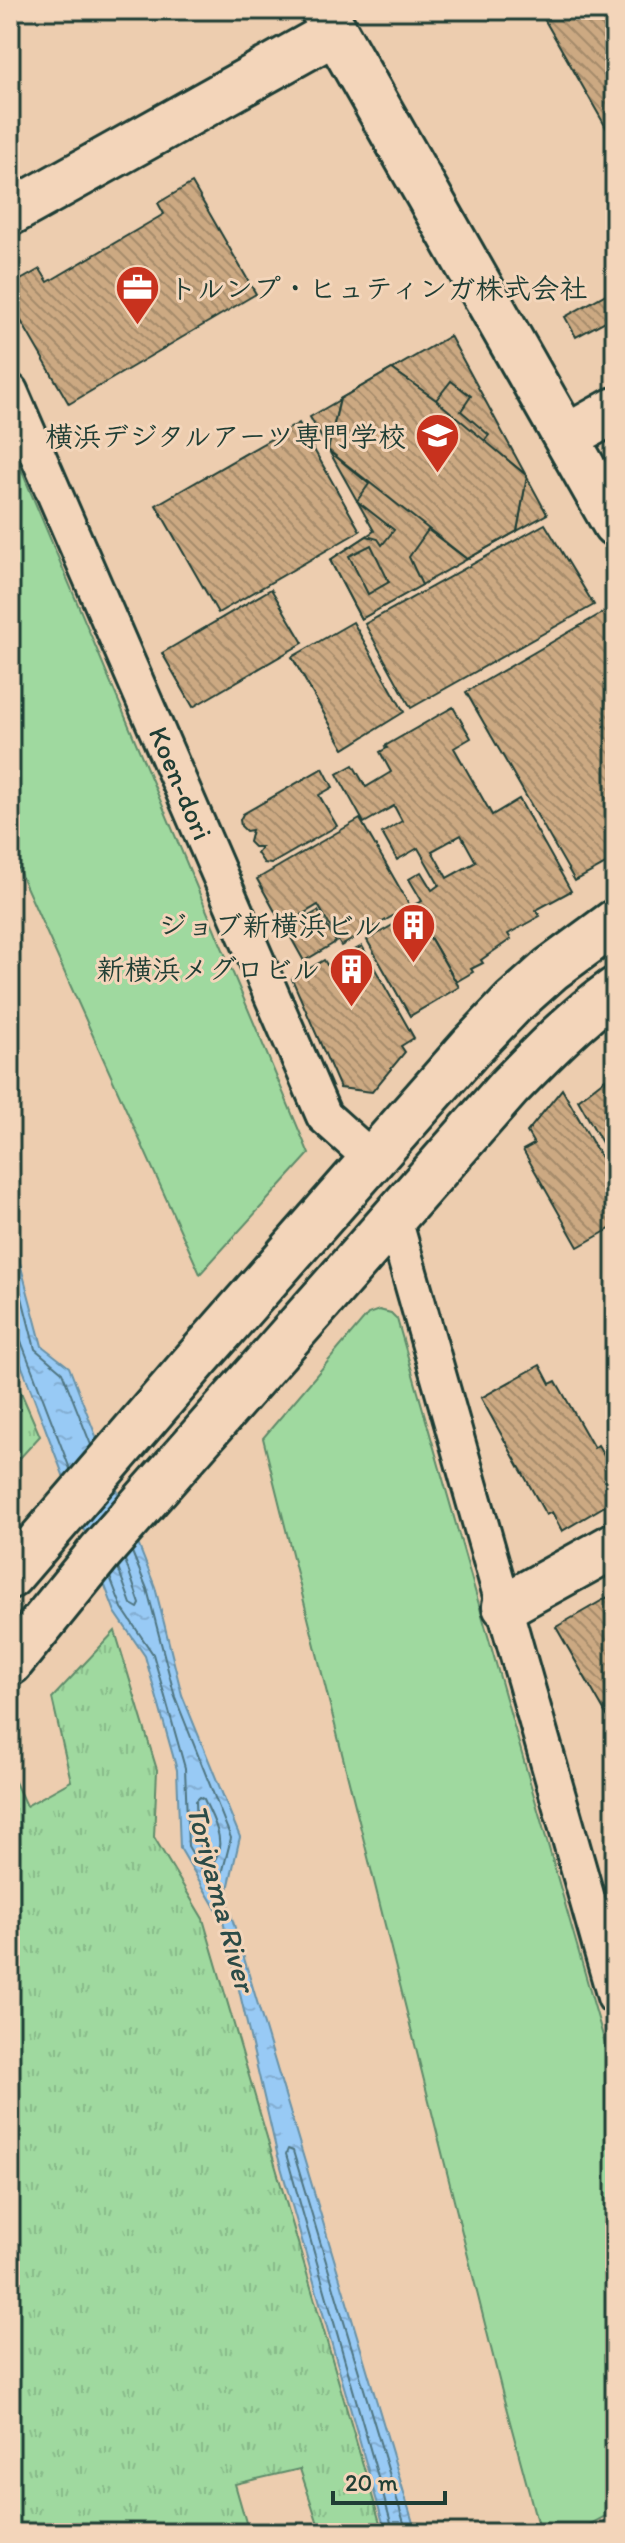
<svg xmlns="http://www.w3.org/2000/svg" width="625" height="2543" viewBox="0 0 625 2543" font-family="Itim,'Klee One',sans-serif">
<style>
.grass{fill:url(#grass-tufts);stroke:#5f8b6a;stroke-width:2}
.park{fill:#9fd99f;stroke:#5f8b6a;stroke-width:2}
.water{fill:url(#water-ripples);stroke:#6892a8;stroke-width:2}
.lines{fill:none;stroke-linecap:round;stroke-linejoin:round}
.shore{stroke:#4f7581;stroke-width:2}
.building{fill:url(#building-back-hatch);stroke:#1f3d34;stroke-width:2;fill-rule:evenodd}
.street-casing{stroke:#1f3d34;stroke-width:40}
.secondary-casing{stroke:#1f3d34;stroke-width:50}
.street{stroke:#f3d5ba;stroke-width:34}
.secondary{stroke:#f3d5ba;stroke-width:44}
.labels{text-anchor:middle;stroke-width:6;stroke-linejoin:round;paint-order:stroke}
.poi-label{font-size:28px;font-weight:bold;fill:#1f3d34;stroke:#f3d5ba;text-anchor:end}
.street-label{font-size:28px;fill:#1f3d34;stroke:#f3d5ba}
.water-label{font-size:30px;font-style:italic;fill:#2b4b47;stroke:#f3d5ba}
</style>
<defs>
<pattern id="grass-tufts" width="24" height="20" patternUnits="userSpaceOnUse" patternTransform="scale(2)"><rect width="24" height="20" fill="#9fd99f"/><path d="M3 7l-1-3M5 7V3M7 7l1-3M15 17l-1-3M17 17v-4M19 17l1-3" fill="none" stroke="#88bb8a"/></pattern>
<pattern id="water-ripples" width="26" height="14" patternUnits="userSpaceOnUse" patternTransform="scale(2)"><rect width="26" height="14" fill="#98caf5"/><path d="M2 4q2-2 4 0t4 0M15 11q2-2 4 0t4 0" fill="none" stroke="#83aed3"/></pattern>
<pattern id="building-back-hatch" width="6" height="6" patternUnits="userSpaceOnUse" patternTransform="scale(2)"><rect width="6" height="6" fill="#cca982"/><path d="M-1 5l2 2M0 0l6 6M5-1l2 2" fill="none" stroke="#a58b6b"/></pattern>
</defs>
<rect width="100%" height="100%" fill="#edcdaf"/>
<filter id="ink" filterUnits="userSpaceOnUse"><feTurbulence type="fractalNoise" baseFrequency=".0125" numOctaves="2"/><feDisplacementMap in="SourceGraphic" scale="16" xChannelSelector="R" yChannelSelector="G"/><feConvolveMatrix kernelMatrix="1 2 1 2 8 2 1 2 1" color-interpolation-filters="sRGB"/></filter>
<g filter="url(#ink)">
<!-- grass -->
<g class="grass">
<polygon points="10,1367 40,1436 10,1469"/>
<polygon points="115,1631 157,1770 154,1837 203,1919 383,2533 321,2533 300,2469 235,2484 249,2533 10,2533 10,1771 26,1806 71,1781 52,1698"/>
</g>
<!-- park -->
<g class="park">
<polygon points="10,443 309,1154 200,1274 10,851"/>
<polygon points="379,1310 391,1313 397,1319 615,2078 615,2511 574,2533 540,2533 503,2396 263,1438 368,1314"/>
</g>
<!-- water -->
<polygon class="water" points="10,1203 20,1263 42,1346 69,1367 155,1587 182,1695 240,1837 226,1898 416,2533 386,2533 277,2153 223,1921 180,1848 177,1770 145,1656 115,1612 10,1335"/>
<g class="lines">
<!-- shore -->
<g class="shore">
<polyline points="10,1250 35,1349 62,1372 91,1445"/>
<polyline points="10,1335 16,1336 21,1341 70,1469"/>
<polyline points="118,1568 131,1604 138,1608 140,1604 125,1560"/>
<polyline points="110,1577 122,1608 153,1654 185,1768 188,1846 213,1888 218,1890 231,1838 175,1697 147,1589 132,1552"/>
<path d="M200,1797L204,1799C213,1820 228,1842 213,1863C194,1849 197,1823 196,1801Z"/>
<polyline points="394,2533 286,2154 288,2149 293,2151 407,2533"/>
</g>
</g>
<!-- building -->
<g class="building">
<polygon points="539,10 615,10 615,143"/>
<polygon points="192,183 256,294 69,404 10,302 10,286 40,269 48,282 164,214 158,203"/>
<polygon points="615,289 615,316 576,337 565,317"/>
<polygon points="450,336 547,514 361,619 330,560 374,531 310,417"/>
<polygon points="392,369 436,400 451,381 471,396 461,411 489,435 484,441 527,476 517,531 467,559 428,530 409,557 422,585 361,619 330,560 367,536 378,539 382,545 394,530 357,501 369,484 328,450 340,399"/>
<polygon points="392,369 436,400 527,476 517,531 467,559 328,450 340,399"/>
<polygon points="299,423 360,531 218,613 156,505"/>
<polygon points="545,524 594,605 411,708 365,624"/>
<polygon points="371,545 389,582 368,594 349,556"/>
<polygon points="271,589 303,643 193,707 162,653"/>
<polygon points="607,610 615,623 615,859 575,881 466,692"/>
<polygon points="353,622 404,712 344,749 292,657"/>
<path d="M453,707L471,738L454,748L492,815L519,799L571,891L536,910L540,916L508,934L511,939L481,960L483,963L471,969L473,972L456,982L412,906L422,901L409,879L421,872L432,890L439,885L418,848L397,860L382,833L402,821L394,806L364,823L337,774L353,765L366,787L391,772L380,752L387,748L385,746ZM461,835L476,862L447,878L432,851Z"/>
<polygon points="323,768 333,787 319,795 337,826 271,864 264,863 257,853 261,847 254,847 249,842 252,830 246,831 241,826 240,820 243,814"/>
<polygon points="360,819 410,906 341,946 318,905 283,926 257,879"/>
<polygon points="318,911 336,942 304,961 286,929"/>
<polygon points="415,912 459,987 410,1016 367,940"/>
<polygon points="362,946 414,1038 401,1046 405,1052 372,1092 340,1088 292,979 324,960 327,965"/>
<polygon points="605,1079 608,1085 615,1081 615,1166 578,1100"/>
<polygon points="562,1089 615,1182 615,1226 578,1247 523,1150 534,1144 527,1132"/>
<polygon points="540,1365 550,1384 556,1381 594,1448 598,1445 615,1474 615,1500 562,1531 552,1512 546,1515 481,1398"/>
<polygon points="615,1593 615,1730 556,1627"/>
</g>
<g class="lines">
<defs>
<g id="street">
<polyline points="10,391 324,1116 373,1160"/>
<polyline points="394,1219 615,1997"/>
</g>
<g id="secondary">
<polyline points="323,10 615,524"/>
<polyline points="10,213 335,32"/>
<polyline points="567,437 615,410"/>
<polyline points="10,1576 196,1360 471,1047 513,1003 551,969 615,922"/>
<polyline points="505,1606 615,1545"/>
<path d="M10,1663L100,1552L509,1087C543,1052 576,1018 615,990"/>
</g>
</defs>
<!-- street casing -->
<use href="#street" class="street-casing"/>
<!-- secondary casing -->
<use href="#secondary" class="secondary-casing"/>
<!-- street -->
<use href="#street" class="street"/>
<!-- secondary -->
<use href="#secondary" class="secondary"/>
</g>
</g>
<!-- icons -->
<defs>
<symbol id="office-pin" viewBox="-11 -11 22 30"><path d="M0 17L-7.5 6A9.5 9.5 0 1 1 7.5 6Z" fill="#c8321e" stroke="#f3d5ba"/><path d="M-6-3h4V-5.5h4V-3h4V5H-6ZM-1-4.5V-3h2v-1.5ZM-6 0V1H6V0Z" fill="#fff"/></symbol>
<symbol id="university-pin" viewBox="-11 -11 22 30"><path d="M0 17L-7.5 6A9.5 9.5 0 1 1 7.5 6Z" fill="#c8321e" stroke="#f3d5ba"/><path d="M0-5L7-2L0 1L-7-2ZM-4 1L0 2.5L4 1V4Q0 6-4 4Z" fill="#fff"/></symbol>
<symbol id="building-pin" viewBox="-11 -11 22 30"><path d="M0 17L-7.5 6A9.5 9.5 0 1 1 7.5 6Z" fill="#c8321e" stroke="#f3d5ba"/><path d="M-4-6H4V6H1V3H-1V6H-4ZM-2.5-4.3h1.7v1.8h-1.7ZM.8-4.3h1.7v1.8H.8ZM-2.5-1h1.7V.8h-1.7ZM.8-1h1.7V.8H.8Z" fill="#fff"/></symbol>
</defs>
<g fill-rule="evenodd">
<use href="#office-pin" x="112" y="262" width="51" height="69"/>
<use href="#university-pin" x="412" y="410" width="51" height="69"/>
<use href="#building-pin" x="388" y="900" width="51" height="69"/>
<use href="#building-pin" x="326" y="944" width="51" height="69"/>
</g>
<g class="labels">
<!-- poi labels -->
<g class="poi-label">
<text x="169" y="298" text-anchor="start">トルンプ・ヒュティンガ株式会社</text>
<text x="406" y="446">横浜デジタルアーツ専門学校</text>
<text x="382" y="935">ジョブ新横浜ビル</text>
<text x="320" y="979">新横浜メグロビル</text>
</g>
<!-- street labels -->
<g class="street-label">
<text transform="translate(181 783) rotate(67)" y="10">Koen-dori</text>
</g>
<!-- water labels -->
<g class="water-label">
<text transform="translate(221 1898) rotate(75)" y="10">Toriyama River</text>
</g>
</g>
<!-- margin -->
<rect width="625" height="2543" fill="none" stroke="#f3d5ba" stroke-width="40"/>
<rect x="20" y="20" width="585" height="2503" fill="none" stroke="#1f3d34" stroke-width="3" filter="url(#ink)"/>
<!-- scale -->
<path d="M333 2491v12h112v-12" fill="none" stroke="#1f3d34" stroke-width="4"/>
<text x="345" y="2491" font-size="24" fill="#1f3d34" stroke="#f3d5ba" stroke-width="6" paint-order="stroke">20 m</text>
</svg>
